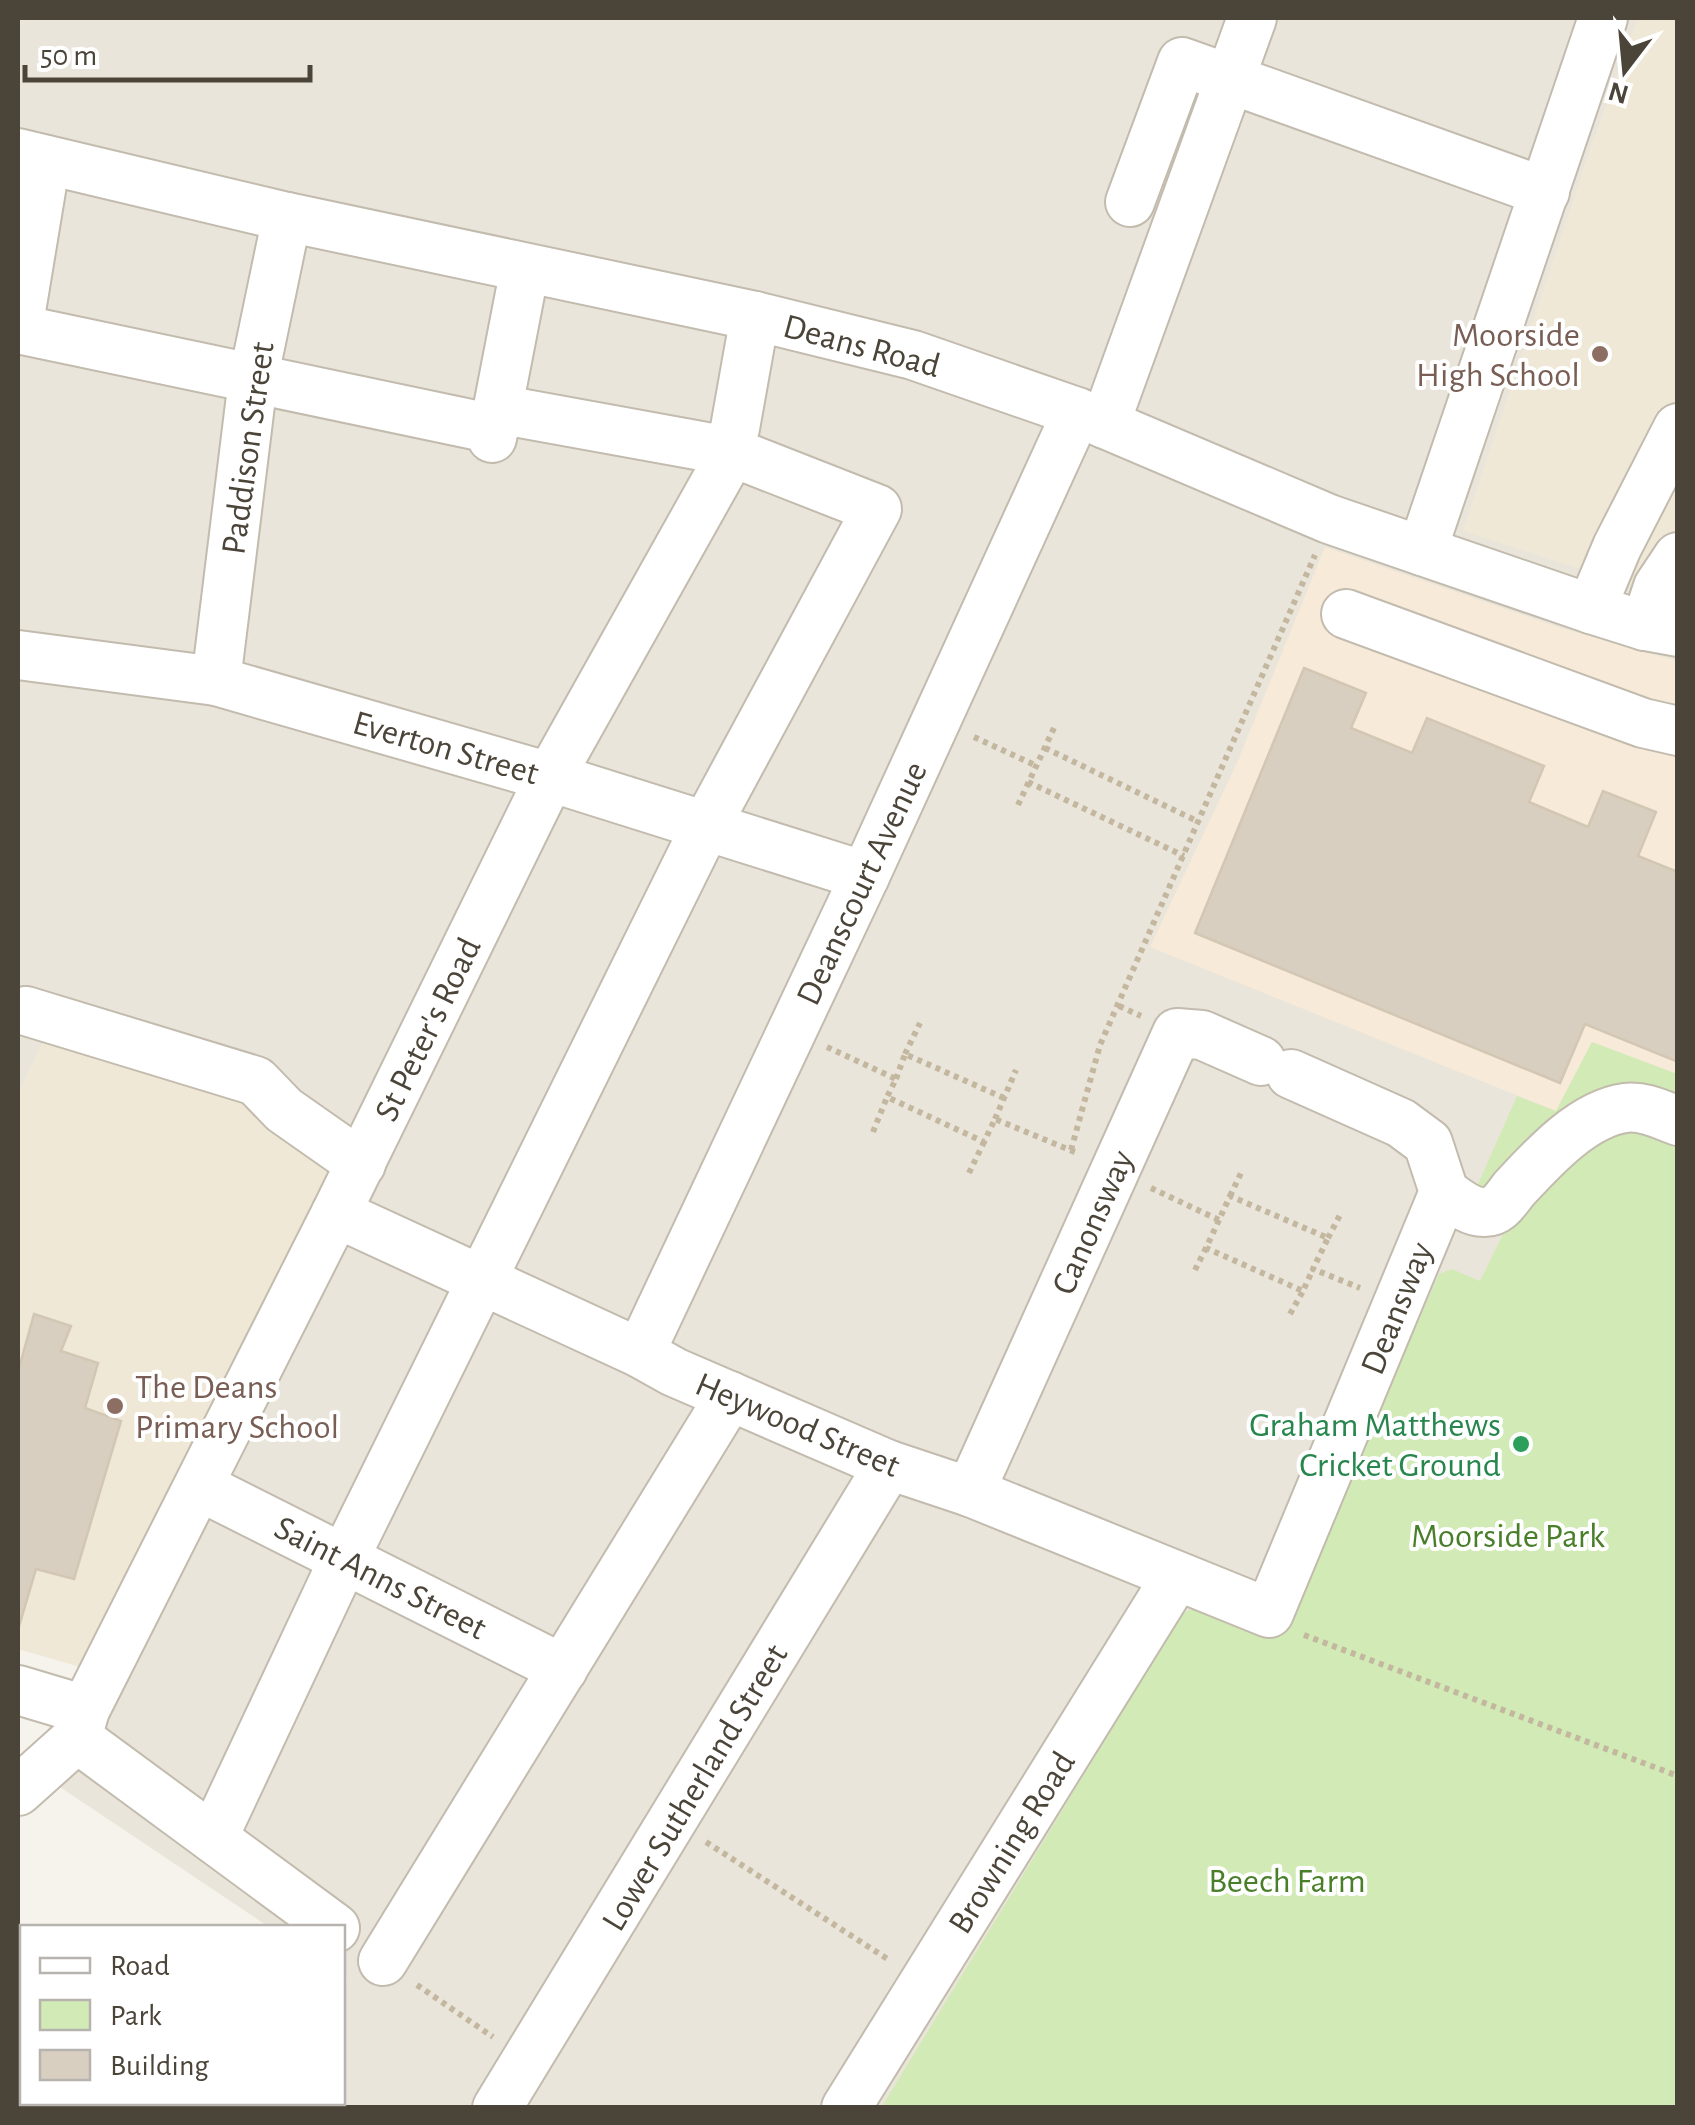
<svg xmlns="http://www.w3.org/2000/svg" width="1695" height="2125" viewBox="0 0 1695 2125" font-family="'Alegreya Sans',sans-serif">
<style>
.residential{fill:#eae5da}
.commercial{fill:#f7ead8}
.education{fill:#efe8d6}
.green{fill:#d2eab5}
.building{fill:#d8cfc1;stroke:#d3c7b4;stroke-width:2.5}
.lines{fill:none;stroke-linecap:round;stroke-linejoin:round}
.minor-casing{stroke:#c2bbae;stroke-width:52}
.path{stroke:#c4b79f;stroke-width:6;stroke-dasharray:5 5;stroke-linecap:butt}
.minor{stroke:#fff;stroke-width:48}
.education-dot{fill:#8d6e63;stroke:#fff;stroke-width:4}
.leisure-dot{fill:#2e9e5b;stroke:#fff;stroke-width:4}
.labels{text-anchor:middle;stroke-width:8;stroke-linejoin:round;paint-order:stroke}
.education-label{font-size:35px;fill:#785e54;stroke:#fff;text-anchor:end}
.street-label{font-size:35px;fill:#4b4439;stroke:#fff}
.leisure-label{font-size:35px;fill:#27864d;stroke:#fff;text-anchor:end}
.park-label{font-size:35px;fill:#4a7f2a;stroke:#fff}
</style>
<rect width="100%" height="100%" fill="#f6f3ec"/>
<!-- residential -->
<polygon class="residential" points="18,18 1638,18 1581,177 1677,596 1677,2107 268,2107 271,2103 342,2102 342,1988 347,1980 343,1977 342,1928 269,1927 42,1775 45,1735 336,1162 45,1038 18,1095"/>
<!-- commercial -->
<polygon class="commercial" points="1325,547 1558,627 1677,661 1677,1074 1592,1042 1556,1111 1150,947 1237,763"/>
<!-- education -->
<g class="education">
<polygon points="1638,18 1677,18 1677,596 1637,587 1463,531 1581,177"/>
<polygon points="45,1037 236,1091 336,1162 80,1667 18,1649 18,1095"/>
</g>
<!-- green -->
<polygon class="green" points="1592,1042 1677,1074 1677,2107 881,2108 1182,1614 1199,1605 1281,1633 1439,1274 1452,1269 1480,1281 1512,1216 1472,1198 1517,1096 1556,1111"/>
<!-- building -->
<g class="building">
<polygon points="1304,668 1366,693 1351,728 1412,753 1427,718 1544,766 1529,802 1588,827 1603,791 1656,812 1638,856 1678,872 1678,1062 1585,1024 1560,1083 1195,933"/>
<polygon points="34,1314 71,1326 61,1351 98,1363 85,1408 121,1421 74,1579 36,1569 18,1630 18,1372"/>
</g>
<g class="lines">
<defs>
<g id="minor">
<polyline points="18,153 287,217 755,316 913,355 1077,412 1329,519 1591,609 1645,626 1678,632"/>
<polyline points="1130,202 1182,62 1230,79 1252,18"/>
<polyline points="18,329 494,429"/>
<polyline points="18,329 46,160"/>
<polyline points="1105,424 1230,79 1545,192"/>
<polyline points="492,438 525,268"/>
<polyline points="1422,551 1603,18"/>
<polyline points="1591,609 1617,547 1678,428"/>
<polyline points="1346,614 1643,723 1678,731"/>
<polyline points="1645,626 1658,587 1678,557"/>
<polyline points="18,655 216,681 550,777 865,876"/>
<polyline points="216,681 253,380 287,217"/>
<polyline points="26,1011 256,1081 284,1110 361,1164"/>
<path d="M1444,1192C1455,1200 1470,1213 1485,1212C1499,1212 1506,1199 1514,1189C1542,1159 1582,1114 1625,1108C1643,1105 1662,1115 1678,1121"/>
<polyline points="336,1213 640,1353 674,1372 889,1465 970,1492 1269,1613 1444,1192 1428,1143 1401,1123 1291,1074"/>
<polyline points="640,1353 865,876 1077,412"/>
<polyline points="199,1486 563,1669"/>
<polyline points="970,1492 1177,1033 1202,1035 1261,1061"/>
<polyline points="18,1690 85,1710"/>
<polyline points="77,1738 85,1710 336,1213 550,777 721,472 735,428 755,316"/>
<polyline points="77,1738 335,1928"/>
<polyline points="18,1791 77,1738"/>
<polyline points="213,1838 344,1559 706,826 877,509 729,451 498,409"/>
<polyline points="383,1961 730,1396"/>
<polyline points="497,2108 889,1465"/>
<polyline points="846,2108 1176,1577"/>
</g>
</defs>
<!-- minor casing -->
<use href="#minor" class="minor-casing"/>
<!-- path -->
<g class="path">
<polyline points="974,737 1037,766"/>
<polyline points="1045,748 1199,822"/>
<polyline points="1028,782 1184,856"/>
<polyline points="1018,805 1054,728"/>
<polyline points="1119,1006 1141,1016"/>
<polyline points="827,1047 896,1079 887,1097 984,1142 995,1119 1077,1153"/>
<polyline points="905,1054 920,1023"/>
<polyline points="896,1079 905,1054 1004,1098"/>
<polyline points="995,1119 1016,1070"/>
<polyline points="873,1132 887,1097"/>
<polyline points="1071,1150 1100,1045 1315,555"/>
<polyline points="969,1173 984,1142"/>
<polyline points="1151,1188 1219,1220 1230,1196 1328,1238 1313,1269 1360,1288"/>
<polyline points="1230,1196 1241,1173"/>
<polyline points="1219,1220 1206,1248 1303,1291 1313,1269"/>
<polyline points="1328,1238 1341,1213"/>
<polyline points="1195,1270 1206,1248"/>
<polyline points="1290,1314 1303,1291"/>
<polyline points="1304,1635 1678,1776"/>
<polyline points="706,1842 889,1960"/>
<polyline points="417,1985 493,2037"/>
</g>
<!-- minor -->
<use href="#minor" class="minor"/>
</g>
<!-- markers -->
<g class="education-dot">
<circle cx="1600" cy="354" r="10"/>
<circle cx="115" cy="1406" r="10"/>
</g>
<circle class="leisure-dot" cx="1521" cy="1444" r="10"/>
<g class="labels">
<!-- education labels -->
<g class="education-label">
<text x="1580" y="346">Moorside<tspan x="1580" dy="40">High School</tspan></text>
<text x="135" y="1398" text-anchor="start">The Deans<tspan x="135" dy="40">Primary School</tspan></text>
</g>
<!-- street labels -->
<g class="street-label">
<text transform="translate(862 345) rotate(15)" y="12">Deans Road</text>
<text transform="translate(247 448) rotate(-82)" y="12">Paddison Street</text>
<text transform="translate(446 747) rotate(16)" y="12">Everton Street</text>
<text transform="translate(861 883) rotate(-65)" y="12">Deanscourt Avenue</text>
<text transform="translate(427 1029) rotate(-64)" y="12">St Peter's Road</text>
<text transform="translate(1092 1222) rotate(-66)" y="12">Canonsway</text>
<text transform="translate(1396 1308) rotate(-68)" y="12">Deansway</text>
<text transform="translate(798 1424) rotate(23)" y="12">Heywood Street</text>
<text transform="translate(381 1577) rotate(27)" y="12">Saint Anns Street</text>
<text transform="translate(694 1787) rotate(-59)" y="12">Lower Sutherland Street</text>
<text transform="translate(1011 1842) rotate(-58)" y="12">Browning Road</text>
</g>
<!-- leisure labels -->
<g class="leisure-label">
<text x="1501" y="1436">Graham Matthews<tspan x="1501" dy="40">Cricket Ground</tspan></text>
</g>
<!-- park labels -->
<g class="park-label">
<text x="1508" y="1547">Moorside Park</text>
<text x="1287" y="1892">Beech Farm</text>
</g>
</g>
<!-- border -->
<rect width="1695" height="2125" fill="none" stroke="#4b4439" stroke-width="40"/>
<!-- legend -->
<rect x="20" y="1925" width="325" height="180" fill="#ffffff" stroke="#b7b4b0" stroke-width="2.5"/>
<rect x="40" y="1958" width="50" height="15" fill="#ffffff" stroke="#b7b4b0" stroke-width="2.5"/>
<text x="110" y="1975" font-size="30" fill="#4b4439">Road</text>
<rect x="40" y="2000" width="50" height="30" fill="#d2eab5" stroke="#b7b4b0" stroke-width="2.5"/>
<text x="110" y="2025" font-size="30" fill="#4b4439">Park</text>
<rect x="40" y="2050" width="50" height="30" fill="#d8cfc1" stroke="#b7b4b0" stroke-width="2.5"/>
<text x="110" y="2075" font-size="30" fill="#4b4439">Building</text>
<!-- north arrow -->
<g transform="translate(1625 70) rotate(196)" stroke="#ffffff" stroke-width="8" paint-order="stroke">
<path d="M0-8L18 38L0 25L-18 38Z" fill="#4b4439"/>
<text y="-15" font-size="28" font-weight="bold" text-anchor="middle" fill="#4b4439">N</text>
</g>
<!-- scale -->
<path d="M25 65v15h285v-15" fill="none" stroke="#4b4439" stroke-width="5"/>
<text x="40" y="65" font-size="30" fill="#4b4439" stroke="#ffffff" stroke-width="8" paint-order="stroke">50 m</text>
</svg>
